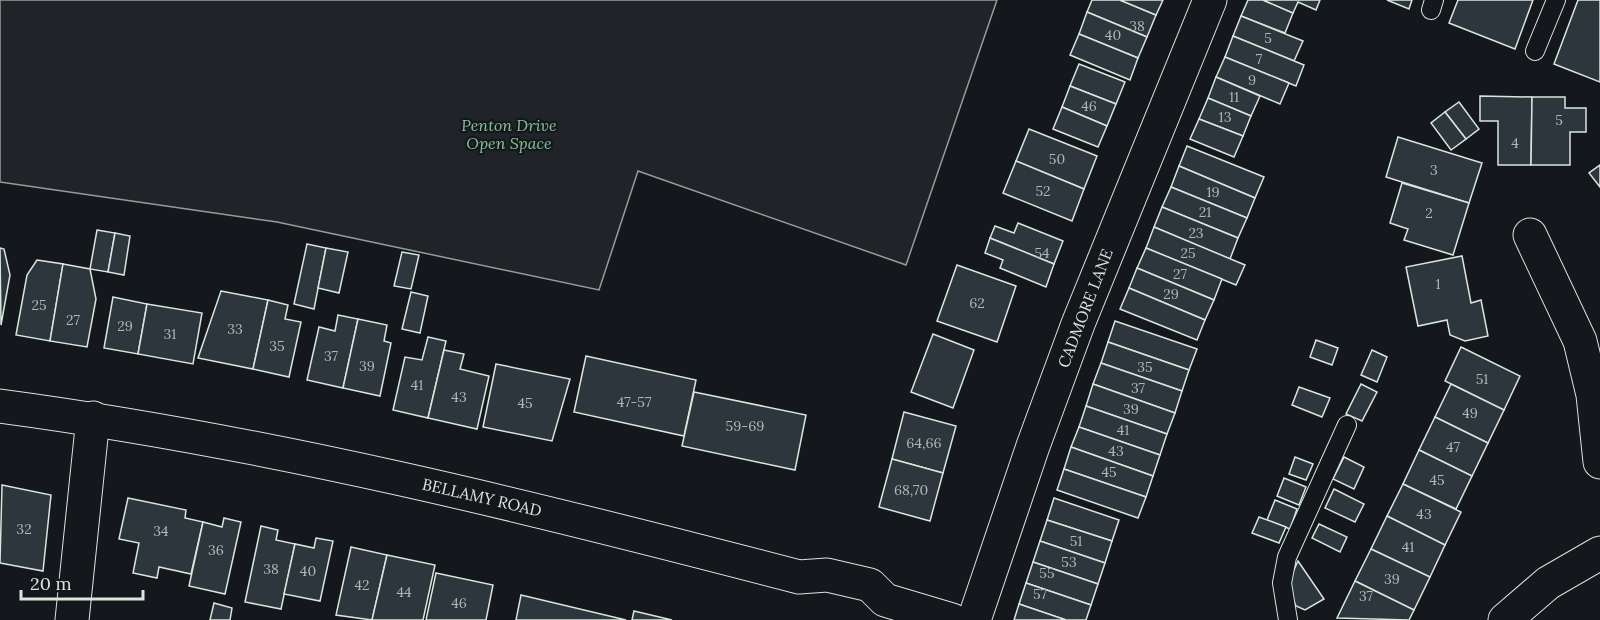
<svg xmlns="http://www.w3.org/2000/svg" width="1600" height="620" viewBox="0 0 1600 620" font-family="Lora,serif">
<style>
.green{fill:#202428;stroke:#939e99;stroke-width:1.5}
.building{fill:#2c363c;stroke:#d8e6dc;stroke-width:1.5}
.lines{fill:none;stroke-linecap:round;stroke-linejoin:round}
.lane-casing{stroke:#d8e6dc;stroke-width:20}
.street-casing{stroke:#d8e6dc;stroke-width:35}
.lane{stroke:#14181c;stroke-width:18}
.street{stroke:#14181c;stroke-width:33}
.labels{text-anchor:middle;stroke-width:4.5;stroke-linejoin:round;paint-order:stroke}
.number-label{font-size:14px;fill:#adbab4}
.park-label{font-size:16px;font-style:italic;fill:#8ac095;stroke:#14181c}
.street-label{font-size:16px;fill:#d8e6dc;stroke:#14181c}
</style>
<rect width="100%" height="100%" fill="#14181c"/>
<!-- green -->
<polygon class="green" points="0,0 997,0 906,265 638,171 599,290 277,222 0,182"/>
<!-- building -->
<g class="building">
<polygon points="1092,0 1120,0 1156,15 1147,37 1087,12"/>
<polygon points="1120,0 1163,0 1156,15"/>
<polygon points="1248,0 1263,0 1293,13 1285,33 1241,16"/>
<polygon points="1263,0 1320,0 1316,10 1298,2 1293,13"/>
<polygon points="1387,0 1412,0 1409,9"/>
<polygon points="1458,0 1533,0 1515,49 1449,23"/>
<polygon points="1578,0 1600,0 1600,82 1554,64"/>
<polygon points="1087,12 1147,37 1138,58 1079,34"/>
<polygon points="1241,16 1303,41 1294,61 1233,36"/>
<polygon points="1079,34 1138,58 1130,80 1070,55"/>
<polygon points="1233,36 1304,65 1296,86 1225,57"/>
<polygon points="1225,57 1289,83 1280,104 1216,77"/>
<polygon points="1079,64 1125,82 1116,104 1070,86"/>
<polygon points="1216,77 1260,96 1251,116 1208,98"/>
<polygon points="1070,86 1116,104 1107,126 1062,107"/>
<polygon points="1480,96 1532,97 1531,165 1498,165 1498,121 1480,121"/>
<polygon points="1532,97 1565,97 1565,108 1586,108 1586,132 1570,132 1570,165 1531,165"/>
<polygon points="1208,98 1251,116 1243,136 1199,119"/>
<polygon points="1459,102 1479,129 1466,139 1445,112"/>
<polygon points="1062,107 1107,126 1098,147 1053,129"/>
<polygon points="1445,112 1466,139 1451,150 1431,123"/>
<polygon points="1199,119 1243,136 1234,157 1190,139"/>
<polygon points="1029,129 1097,156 1084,189 1016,161"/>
<polygon points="1398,137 1482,163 1469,203 1386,177"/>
<polygon points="1187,146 1264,177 1255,198 1179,166"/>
<polygon points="1016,161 1084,189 1072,221 1003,193"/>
<polygon points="1600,165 1600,187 1589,173"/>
<polygon points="1179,166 1255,198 1247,218 1171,187"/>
<polygon points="1402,183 1469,203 1453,255 1404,240 1408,229 1390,223"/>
<polygon points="1171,187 1247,218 1238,238 1162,207"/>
<polygon points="1162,207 1238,238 1230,259 1154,227"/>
<polygon points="1018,223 1063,241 1054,264 990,238 995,226 1014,233"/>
<polygon points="1154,227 1245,265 1236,285 1146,248"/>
<polygon points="97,230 115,233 108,272 90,269"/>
<polygon points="115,233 130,236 124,275 108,272"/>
<polygon points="990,238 1054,264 1046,287 1000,268 1003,260 985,253"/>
<polygon points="307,244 326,248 314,309 294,304"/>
<polygon points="0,248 4,249 10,275 1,325"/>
<polygon points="326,248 348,252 339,293 318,288"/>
<polygon points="1146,248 1222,279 1214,300 1137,268"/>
<polygon points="402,252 419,255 411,289 394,286"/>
<polygon points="1462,256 1471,303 1481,300 1488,336 1465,341 1450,335 1447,320 1418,326 1406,267"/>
<polygon points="37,260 63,264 50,341 16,335 27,275"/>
<polygon points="63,264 90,269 96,299 87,347 50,341"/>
<polygon points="957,265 1016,286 997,342 937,321"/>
<polygon points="1137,268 1214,300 1205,320 1129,288"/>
<polygon points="1129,288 1205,320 1197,340 1120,309"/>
<polygon points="221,291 268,300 253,369 198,358"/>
<polygon points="411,292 428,296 420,333 402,329"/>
<polygon points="113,297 147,304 138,354 104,348"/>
<polygon points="268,300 288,305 285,319 301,322 289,377 253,369"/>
<polygon points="147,304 202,313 193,364 138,354"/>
<polygon points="338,315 358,319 343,388 307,380 319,327 335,331"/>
<polygon points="358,319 387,325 384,341 391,343 380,396 343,388"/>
<polygon points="1115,321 1197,349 1189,370 1108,342"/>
<polygon points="933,334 974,350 953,408 911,392"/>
<polygon points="428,337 446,341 428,418 393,410 405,357 422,360"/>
<polygon points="1316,340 1338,348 1332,365 1310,357"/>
<polygon points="1108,342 1189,370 1182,391 1101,363"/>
<polygon points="1461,347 1520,376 1504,410 1445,381"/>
<polygon points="444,350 464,354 460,369 489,376 477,429 428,418"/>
<polygon points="1372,350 1387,357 1377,382 1361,375"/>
<polygon points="586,356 696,380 684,436 574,412"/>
<polygon points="1101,363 1182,391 1175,413 1093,384"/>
<polygon points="496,364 570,379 552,441 483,427"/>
<polygon points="1093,384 1175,413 1167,434 1086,406"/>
<polygon points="1361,384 1377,392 1362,421 1346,414"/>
<polygon points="1451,384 1504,410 1488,443 1435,417"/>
<polygon points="1299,387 1330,398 1322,417 1292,405"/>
<polygon points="694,392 806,415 795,470 682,446"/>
<polygon points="1086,406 1167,434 1160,455 1079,427"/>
<polygon points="904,412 956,426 943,473 892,459"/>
<polygon points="1435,417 1488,443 1472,476 1419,450"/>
<polygon points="1079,427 1160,455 1153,476 1071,447"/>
<polygon points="1071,447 1153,476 1146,497 1064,469"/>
<polygon points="1419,450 1472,476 1456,509 1403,484"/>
<polygon points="1295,457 1313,464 1306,480 1289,474"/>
<polygon points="1344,457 1364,467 1354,489 1333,479"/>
<polygon points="892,459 943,473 930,521 879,507"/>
<polygon points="1064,469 1146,497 1138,518 1057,490"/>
<polygon points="1284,478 1306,487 1299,505 1277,496"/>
<polygon points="1403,484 1461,512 1445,545 1387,516"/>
<polygon points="2,485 51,495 43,571 0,563"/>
<polygon points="1334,489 1364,504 1355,522 1325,508"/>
<polygon points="128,498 186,510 185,518 203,522 191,574 159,567 157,578 133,573 139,543 119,539"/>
<polygon points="1054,498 1119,520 1112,541 1047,520"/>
<polygon points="1275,500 1297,509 1290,529 1267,520"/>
<polygon points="1387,516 1445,545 1430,577 1371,549"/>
<polygon points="1259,517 1286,527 1279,543 1252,533"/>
<polygon points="224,518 241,522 225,594 189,586 203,522 222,527"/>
<polygon points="1047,520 1112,541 1105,563 1040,541"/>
<polygon points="1319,524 1347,537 1340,552 1312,538"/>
<polygon points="261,526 278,530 276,540 295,544 281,609 245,602"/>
<polygon points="316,538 333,541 320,601 284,594 295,544 314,548"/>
<polygon points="1040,541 1105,563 1098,584 1033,562"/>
<polygon points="351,547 387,555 372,620 336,615"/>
<polygon points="1371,549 1430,577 1414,610 1355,581"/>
<polygon points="387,555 435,565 423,620 372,620"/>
<polygon points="1298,561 1324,599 1305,610 1296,606 1287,585"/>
<polygon points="1033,562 1098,584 1091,605 1026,583"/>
<polygon points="436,573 493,585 486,620 426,620"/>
<polygon points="1355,581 1414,610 1409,620 1337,618"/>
<polygon points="1026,583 1091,605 1086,620 1066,620 1019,604"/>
<polygon points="521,595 626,620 516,620"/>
<polygon points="214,603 232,608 230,620 210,620"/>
<polygon points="1019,604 1066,620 1014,620"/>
<polygon points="634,611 672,620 632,620"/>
</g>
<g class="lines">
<defs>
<g id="lane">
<polyline points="1431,10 1434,0"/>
<polyline points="1535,51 1556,0"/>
<polyline points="1288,620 1282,583 1287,557 1347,425"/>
</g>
<g id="street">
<polyline points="1530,235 1580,341 1593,395 1600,462"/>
<path d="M0,406C271,442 535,508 799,577L827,575L870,585L885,600L952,620"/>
<polyline points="72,620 93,418"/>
<polyline points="974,620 1033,446 1078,324 1210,0"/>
<polyline points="1505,620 1548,583 1600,553"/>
</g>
</defs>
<!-- lane casing -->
<use href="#lane" class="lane-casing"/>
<!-- street casing -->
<use href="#street" class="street-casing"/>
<!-- lane -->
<use href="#lane" class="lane"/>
<!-- street -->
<use href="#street" class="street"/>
</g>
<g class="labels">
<!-- number labels -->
<g class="number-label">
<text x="1137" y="31">38</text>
<text x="1113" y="40">40</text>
<text x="1268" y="43">5</text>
<text x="1259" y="64">7</text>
<text x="1252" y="85">9</text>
<text x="1234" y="102">11</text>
<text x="1089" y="111">46</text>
<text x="1225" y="122">13</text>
<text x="1559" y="125">5</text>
<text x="1515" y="148">4</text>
<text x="1057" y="164">50</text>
<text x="1434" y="175">3</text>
<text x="1043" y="196">52</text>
<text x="1213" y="197">19</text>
<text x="1205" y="217">21</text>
<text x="1429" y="218">2</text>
<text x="1196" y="238">23</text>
<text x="1042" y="258">54</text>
<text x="1188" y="258">25</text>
<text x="1180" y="279">27</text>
<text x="1438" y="289">1</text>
<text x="1171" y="299">29</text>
<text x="977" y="308">62</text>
<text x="39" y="310">25</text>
<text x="73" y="325">27</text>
<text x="125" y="331">29</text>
<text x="235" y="334">33</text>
<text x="170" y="339">31</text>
<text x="277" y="351">35</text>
<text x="331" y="361">37</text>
<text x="367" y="371">39</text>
<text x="1145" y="372">35</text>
<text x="1482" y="384">51</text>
<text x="417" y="390">41</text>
<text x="1138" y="393">37</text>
<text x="459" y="402">43</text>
<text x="634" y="407">47-57</text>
<text x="525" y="408">45</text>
<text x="1131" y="414">39</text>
<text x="1470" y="418">49</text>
<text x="745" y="431">59-69</text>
<text x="1123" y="435">41</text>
<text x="924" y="448">64,66</text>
<text x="1453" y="452">47</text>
<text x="1116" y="456">43</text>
<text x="1109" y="477">45</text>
<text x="1437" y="485">45</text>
<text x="911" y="495">68,70</text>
<text x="1424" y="519">43</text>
<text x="24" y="534">32</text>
<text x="161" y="536">34</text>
<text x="1076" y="546">51</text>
<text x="1408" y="552">41</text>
<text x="216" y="555">36</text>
<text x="1069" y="567">53</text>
<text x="271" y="574">38</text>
<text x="308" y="576">40</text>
<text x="1047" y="578">55</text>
<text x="1392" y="584">39</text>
<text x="362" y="590">42</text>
<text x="404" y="597">44</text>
<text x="1040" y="599">57</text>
<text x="1366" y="601">37</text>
<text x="459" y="608">46</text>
</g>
<!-- park labels -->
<g class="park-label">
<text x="509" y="131">Penton Drive<tspan x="509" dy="18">Open Space</tspan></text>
</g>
<!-- street labels -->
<g class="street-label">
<text transform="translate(1085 308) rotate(-69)" y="6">CADMORE LANE</text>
<text transform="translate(482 497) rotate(13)" y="6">BELLAMY ROAD</text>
</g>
</g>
<!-- scale -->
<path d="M21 590v9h122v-9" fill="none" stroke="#d8e6dc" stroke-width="3"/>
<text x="30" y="590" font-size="18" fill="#d8e6dc" stroke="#14181c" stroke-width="4.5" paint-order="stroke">20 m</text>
</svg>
